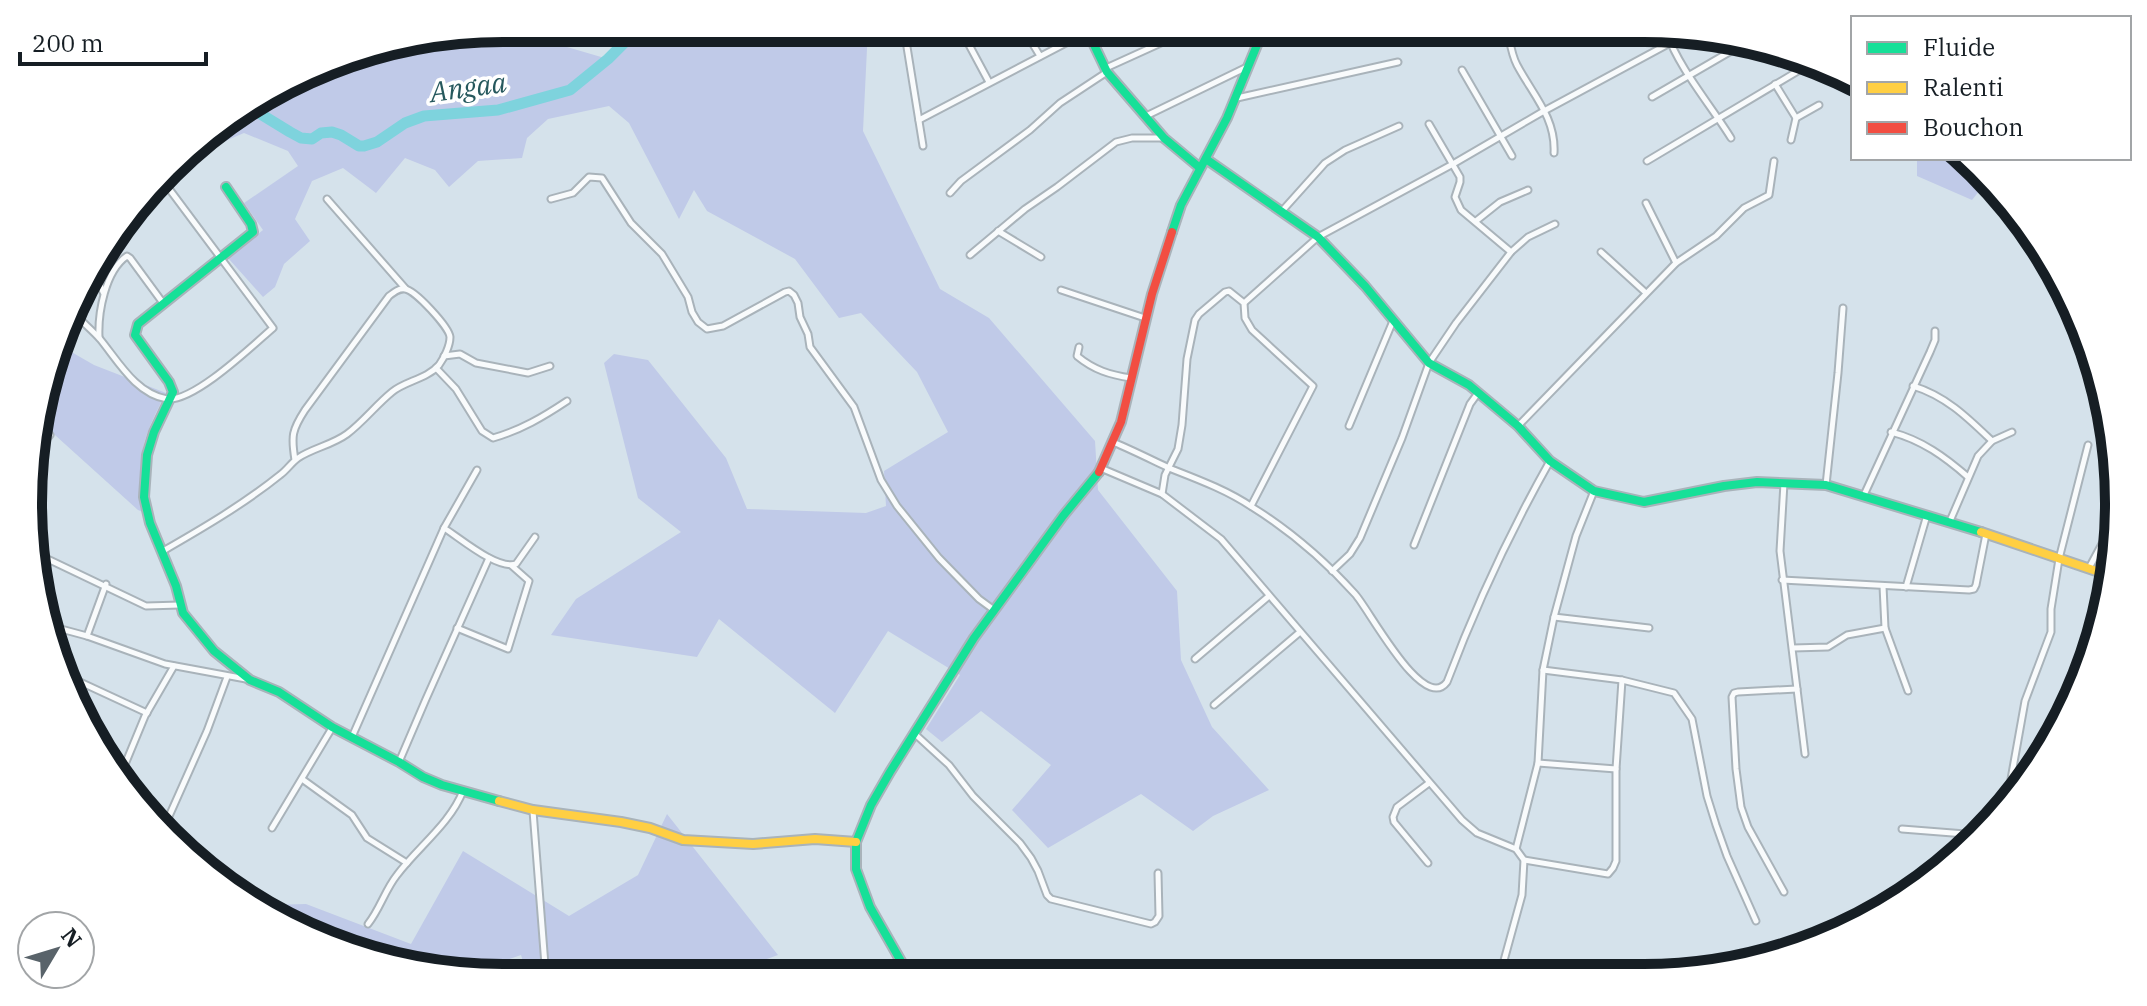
<svg xmlns="http://www.w3.org/2000/svg" width="2147" height="1006" viewBox="0 0 2147 1006" font-family="'IBM Plex Serif',serif">
<style>
.green{fill:#c0cae8}
.lines{fill:none;stroke-linecap:round;stroke-linejoin:round}
.river{stroke:#7ed3dd;stroke-width:11}
.street-casing{stroke:#a9b3ba;stroke-width:9}
.fast-casing{stroke:#a9b3ba;stroke-width:12}
.slow-casing{stroke:#a9b3ba;stroke-width:12}
.jam-casing{stroke:#a9b3ba;stroke-width:12}
.street{stroke:#f9fbfc;stroke-width:5}
.fast{stroke:#16e098;stroke-width:8}
.slow{stroke:#ffcf43;stroke-width:8}
.jam{stroke:#f24e42;stroke-width:8}
.labels{text-anchor:middle;stroke-width:7;stroke-linejoin:round;paint-order:stroke}
.water-label{font-size:28px;font-style:italic;fill:#26585d;stroke:#fff}
.rim{fill:none;stroke:#161e24;stroke-width:10}
</style>
<rect width="100%" height="100%" fill="#d5e2eb"/>
<!-- green -->
<g class="green">
<polygon points="502,28 608,59 639,28 868,28 863,131 940,289 989,318 1095,441 1098,490 1177,591 1181,660 1212,727 1269,790 1213,816 1193,831 1141,794 1048,848 1012,810 1051,765 981,711 942,742 926,729 960,675 888,631 835,713 719,619 697,657 551,635 576,599 681,532 638,498 604,363 614,354 648,360 726,458 747,509 866,513 886,506 884,471 948,432 917,372 861,313 839,318 795,259 707,211 694,190 679,219 629,123 609,106 548,119 527,138 522,158 478,161 449,187 435,170 405,158 376,193 343,168 312,181 295,219 310,241 284,264 275,287 263,297 228,258 263,230 244,203 298,166 288,151 244,133 197,153 184,160 213,126 350,53"/>
<path d="M1917,158C1949,158 1969,150 1988,180L1972,200L1917,176Z"/>
<path d="M61,346L94,365L166,393C157,411 147,429 143,448C138,469 143,492 145,513L138,510L45,426L36,435L37,410Z"/>
<polygon points="667,814 778,955 728,973 725,977 528,978 521,955 472,972 321,942 239,887 241,886 269,905 306,904 411,944 463,851 569,916 638,875"/>
</g>
<g class="lines">
<!-- river -->
<polyline class="river" points="249,107 290,132 301,138 312,139 321,133 332,132 341,135 359,146 364,146 377,142 405,123 424,116 498,110 570,90 608,59 639,28"/>
<defs>
<g id="street">
<polyline points="595,28 596,42"/>
<polyline points="914,28 909,37 907,47 923,146"/>
<polyline points="960,28 989,82"/>
<polyline points="1023,28 1040,56"/>
<path d="M1507,28C1510,41 1511,54 1517,65C1533,95 1556,118 1554,153"/>
<path d="M1667,33C1678,67 1712,107 1731,138"/>
<polyline points="1261,38 1322,28"/>
<polyline points="1106,68 1194,28"/>
<polyline points="1462,70 1512,156"/>
<polyline points="1775,84 1796,118 1791,140"/>
<polyline points="1652,97 1738,47"/>
<polyline points="1237,98 1398,62"/>
<polyline points="1146,116 1249,66"/>
<polyline points="1796,118 1819,105"/>
<polyline points="919,120 1087,32"/>
<polyline points="1429,124 1460,177 1460,182 1455,197 1461,210 1511,252"/>
<polyline points="1647,161 1803,68"/>
<polyline points="950,193 961,181 1030,130 1060,103 1107,72"/>
<polyline points="327,199 405,288"/>
<polyline points="551,199 573,193 589,177 602,178 631,223 662,254 688,297 692,312 698,322 707,329 723,326 785,292 789,291 794,295 798,303 800,317 808,334 810,347 854,407 881,480 897,506 939,558 979,599 994,610"/>
<polyline points="1646,203 1676,263"/>
<polyline points="1282,211 1325,163 1345,150 1399,126"/>
<polyline points="1476,221 1500,202 1528,190"/>
<polyline points="998,231 1041,257"/>
<polyline points="1601,252 1646,293"/>
<polyline points="970,255 1025,209 1057,187 1116,142 1132,138 1163,138"/>
<polyline points="92,265 103,292"/>
<polyline points="1061,290 1145,318"/>
<polyline points="1244,303 1318,237 1453,164 1544,111 1670,43"/>
<path d="M74,313C82,322 92,330 100,339C118,361 136,394 167,399C194,402 252,346 273,328L164,182"/>
<path d="M99,337C98,313 105,271 127,256L130,258L163,303"/>
<path d="M1079,347L1077,356C1094,370 1110,375 1131,378"/>
<polyline points="444,356 460,354 476,363 528,373 550,366"/>
<path d="M436,368L456,389L482,431L493,438C521,430 543,417 567,401"/>
<path d="M1913,386C1946,396 1968,418 1992,441"/>
<polyline points="1519,425 1676,263 1716,236 1744,208 1769,195 1774,161"/>
<polyline points="1349,426 1393,321"/>
<path d="M1891,432C1922,440 1945,457 1968,477"/>
<path d="M1113,442C1132,450 1150,459 1169,468C1197,479 1227,490 1252,507C1289,530 1325,561 1355,594C1369,609 1423,714 1447,682C1476,605 1510,532 1550,461"/>
<polyline points="36,451 50,435 37,420"/>
<polyline points="1103,469 1162,494 1221,539 1462,820 1477,833 1516,849 1524,860 1522,895 1500,975"/>
<polyline points="1784,483 1780,551 1805,754"/>
<polyline points="1826,485 1838,373 1843,308"/>
<polyline points="1162,494 1165,475 1178,449 1182,425 1187,359 1195,320 1199,314 1225,292 1229,291 1244,303 1245,318 1252,330 1313,386 1251,506"/>
<polyline points="1864,495 1930,352 1935,340 1935,331"/>
<polyline points="1950,521 1978,456 1992,441 2012,432"/>
<path d="M444,528C460,538 497,570 516,564L535,537"/>
<polyline points="1414,545 1470,404 1478,393"/>
<path d="M163,551C203,528 244,504 280,475C287,470 291,463 298,458C313,448 332,445 347,434C363,422 376,405 392,392C405,381 427,379 439,365C444,358 450,346 450,337C449,327 415,290 405,289C399,288 394,292 389,296L305,410C292,430 291,436 295,460"/>
<polyline points="33,552 146,606 180,605"/>
<polyline points="2089,568 2116,518"/>
<polyline points="1332,571 1350,554 1360,538 1402,438 1429,363 1456,323 1511,252 1528,237 1555,224"/>
<polyline points="1782,580 1969,590 1974,589 1976,585 1986,534"/>
<polyline points="1883,586 1885,628 1908,691"/>
<polyline points="1906,587 1927,515"/>
<polyline points="1554,617 1649,628"/>
<polyline points="50,626 87,636 165,664 246,679"/>
<polyline points="457,628 508,649 529,581 512,566"/>
<polyline points="87,636 106,584"/>
<polyline points="1793,648 1828,647 1847,635 1885,628"/>
<polyline points="1195,659 1269,596"/>
<polyline points="1543,670 1622,680 1674,693 1692,719 1707,796 1716,825 1727,856 1756,921"/>
<polyline points="65,675 147,713"/>
<polyline points="1214,705 1300,632"/>
<polyline points="915,734 949,765 973,796 1020,843 1031,858 1038,871 1047,895 1051,899 1151,924 1155,922 1159,916 1158,873"/>
<polyline points="352,737 444,528 477,470"/>
<polyline points="399,762 426,699 489,558"/>
<polyline points="1538,763 1616,769"/>
<polyline points="121,774 145,716 174,666"/>
<polyline points="302,779 352,815 367,838 407,863"/>
<polyline points="2007,800 2021,792"/>
<polyline points="2006,807 2025,701 2051,632 2051,609 2059,559 2088,445"/>
<polyline points="533,811 546,978"/>
<polyline points="272,828 332,728"/>
<polyline points="1902,829 1978,835"/>
<polyline points="162,832 207,731 227,677"/>
<polyline points="1516,849 1538,763 1543,670 1554,617 1576,536 1594,491"/>
<polyline points="1524,860 1608,874 1613,868 1616,861 1616,769 1622,680"/>
<polyline points="1428,863 1394,822 1393,817 1397,807 1429,783"/>
<polyline points="1784,892 1748,827 1741,807 1736,769 1732,697 1734,693 1738,692 1797,689"/>
<path d="M368,924C380,909 385,890 397,875C418,847 450,824 463,791"/>
</g>
<g id="fast">
<polyline points="1086,28 1107,72 1164,138 1200,168"/>
<polyline points="1206,159 1318,237 1365,286 1429,363 1469,385 1518,426 1550,461 1594,491 1644,502 1724,486 1757,482 1826,485 1981,532"/>
<polyline points="226,187 251,224 253,232 138,324 135,335 169,382 173,392 154,432 147,455 144,497 150,523 176,586 183,613 214,651 250,680 279,692 332,727 399,762 423,777 442,785 499,801"/>
<polyline points="1172,232 1181,205 1227,118 1264,28"/>
<polyline points="910,977 870,907 856,869 856,842 871,805 890,772 974,638 1063,516 1099,472"/>
</g>
<g id="slow">
<polyline points="1981,532 2105,574"/>
<polyline points="499,801 533,810 621,822 650,828 683,840 753,844 815,839 856,842"/>
</g>
<polyline id="jam" points="1099,472 1121,422 1152,294 1172,232"/>
</defs>
<!-- street casing -->
<use href="#street" class="street-casing"/>
<!-- fast casing -->
<use href="#fast" class="fast-casing"/>
<!-- slow casing -->
<use href="#slow" class="slow-casing"/>
<!-- jam casing -->
<use href="#jam" class="jam-casing"/>
<!-- street -->
<use href="#street" class="street"/>
<!-- fast -->
<use href="#fast" class="fast"/>
<!-- slow -->
<use href="#slow" class="slow"/>
<!-- jam -->
<use href="#jam" class="jam"/>
</g>
<g class="labels">
<!-- water labels -->
<g class="water-label">
<text transform="translate(468 87) rotate(-8)" y="10">Angaa</text>
</g>
</g>
<!-- crop -->
<path d="M0 0H2147V1006H0ZM503 42H1644A461 461 0 0 1 2105 503V503A461 461 0 0 1 1644 964H503A461 461 0 0 1 42 503V503A461 461 0 0 1 503 42Z" fill="#fff" fill-rule="evenodd"/>
<path class="rim" d="M503 42H1644A461 461 0 0 1 2105 503V503A461 461 0 0 1 1644 964H503A461 461 0 0 1 42 503V503A461 461 0 0 1 503 42Z"/>
<!-- legend -->
<rect x="1851" y="16" width="280" height="144" fill="#ffffff" stroke="#a2a5a7" stroke-width="2"/>
<rect x="1867" y="42" width="40" height="12" fill="#16e098" stroke="#a2a5a7" stroke-width="2"/>
<text x="1923" y="56" font-size="24" fill="#161e24">Fluide</text>
<rect x="1867" y="82" width="40" height="12" fill="#ffcf43" stroke="#a2a5a7" stroke-width="2"/>
<text x="1923" y="96" font-size="24" fill="#161e24">Ralenti</text>
<rect x="1867" y="122" width="40" height="12" fill="#f24e42" stroke="#a2a5a7" stroke-width="2"/>
<text x="1923" y="136" font-size="24" fill="#161e24">Bouchon</text>
<!-- north arrow -->
<g transform="translate(56 950) rotate(52)"><circle r="38" fill="#ffffff" stroke="#a2a5a7" stroke-width="2"/>
<path d="M0-6L14 30L0 20L-14 30Z" fill="#59636a"/>
<text y="-12" font-size="22" font-weight="bold" text-anchor="middle" fill="#161e24">N</text>
</g>
<!-- scale -->
<path d="M20 52v12h186v-12" fill="none" stroke="#161e24" stroke-width="4"/>
<text x="32" y="52" font-size="24" fill="#161e24" stroke="#ffffff" stroke-width="6" paint-order="stroke">200 m</text>
</svg>
